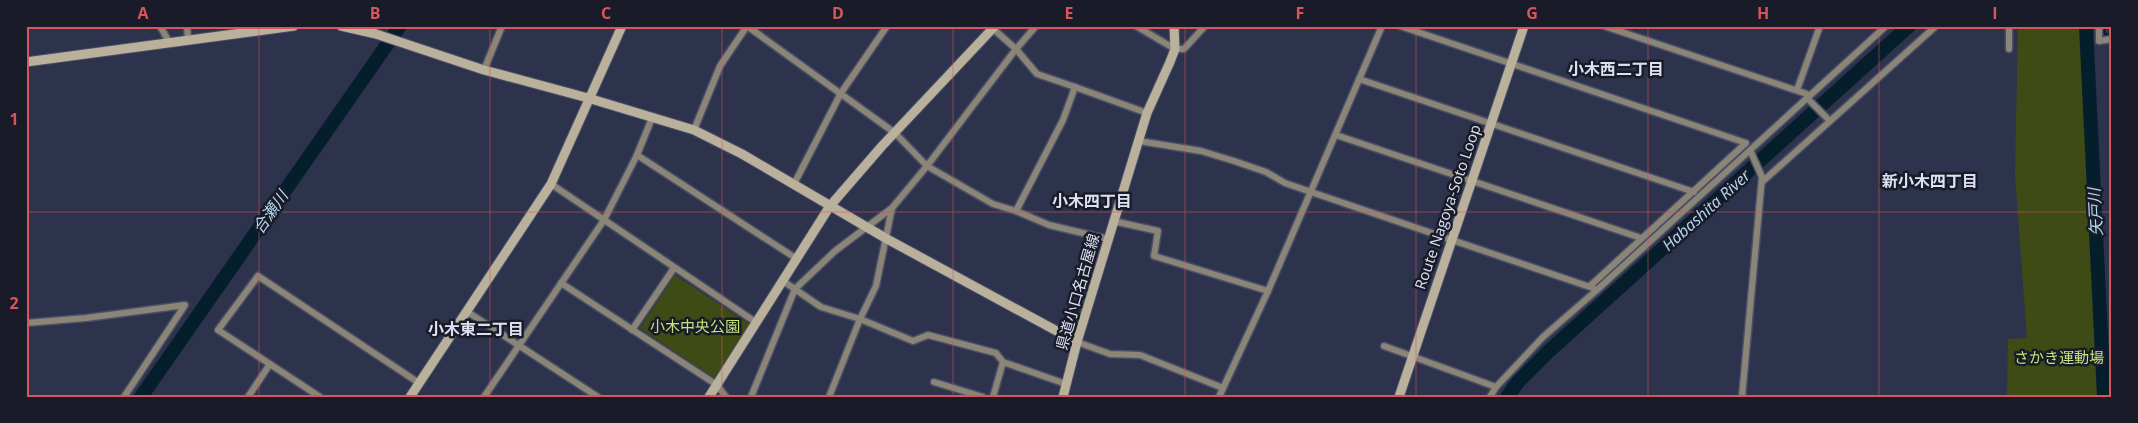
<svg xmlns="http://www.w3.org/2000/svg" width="2138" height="423" viewBox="0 0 2138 423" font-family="'Open Sans','Noto Sans JP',sans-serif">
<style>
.park{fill:#3e4b15}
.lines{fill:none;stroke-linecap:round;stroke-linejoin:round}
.stream{stroke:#051e2c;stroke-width:2.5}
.river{stroke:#051e2c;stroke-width:14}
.street-casing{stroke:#4a4f67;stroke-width:9}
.secondary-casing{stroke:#4a4f67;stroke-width:11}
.street{stroke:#8a8577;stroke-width:6}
.secondary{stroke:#bab19c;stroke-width:9}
.grid{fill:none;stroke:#d8565a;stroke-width:1;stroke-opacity:0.55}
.labels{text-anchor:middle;stroke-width:5;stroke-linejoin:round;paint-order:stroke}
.street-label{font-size:15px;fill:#dce0f1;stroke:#191c28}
.park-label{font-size:15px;fill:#c6e37b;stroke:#191c28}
.neighbourhood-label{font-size:16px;font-weight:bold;fill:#dce0f1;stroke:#191c28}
.water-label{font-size:16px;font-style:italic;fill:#b5dbf4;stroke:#191c28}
.neatline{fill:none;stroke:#d8565a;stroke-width:2}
.grid-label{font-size:16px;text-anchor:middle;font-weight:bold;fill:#d8565a}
</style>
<rect width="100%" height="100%" fill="#2e334d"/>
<!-- park -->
<g class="park">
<polygon points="2018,26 2081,26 2099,397 2007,397 2008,339 2027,338 2015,174"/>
<polygon points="675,275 751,325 715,378 640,328"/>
</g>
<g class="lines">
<!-- stream -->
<polyline class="stream" points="2104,26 2104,33 2107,35 2112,34"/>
<!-- river -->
<g class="river">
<polyline points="2086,26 2104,397"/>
<polyline points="141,397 400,26"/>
<polyline points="1507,397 1518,382 1548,352 1909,26"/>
</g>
<defs>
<g id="street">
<polyline points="160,26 169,42"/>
<polyline points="187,26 188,40"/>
<polyline points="747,26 895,133 927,166 993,204 1016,211 1063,120 1075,87 1147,113"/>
<polyline points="1136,26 1175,49 1184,49 1205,26"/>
<polyline points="1400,26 1746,143 1590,286"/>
<polyline points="1604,26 1807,94 1807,98 1830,121"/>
<polyline points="2099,26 2099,41 2112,39"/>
<polyline points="991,27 1016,49 1037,74 1075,87"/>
<polyline points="2009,49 2009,26"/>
<polyline points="484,70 502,26"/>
<polyline points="1359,79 1694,192"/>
<polyline points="1797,90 1820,26"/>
<polyline points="694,130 720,66 747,26"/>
<polyline points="1336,135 1641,238"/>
<polyline points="1139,141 1201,151 1234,161 1266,172 1285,183 1311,192 1593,288"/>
<polyline points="637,155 797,259"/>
<polyline points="1762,182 1936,26"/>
<polyline points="551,184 757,323"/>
<polyline points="794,184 841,93 887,26"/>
<polyline points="1016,211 1049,225 1108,239"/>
<polyline points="1113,221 1158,231 1154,256 1268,291"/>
<polyline points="783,281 821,307 860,319 913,341 928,335 996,353 1003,362 1066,384"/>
<polyline points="561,283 717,385 726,397"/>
<polyline points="466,311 598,397"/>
<polyline points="26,323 86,318 185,305 124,397"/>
<polyline points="632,330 674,268"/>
<polyline points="1077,342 1110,354 1140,355 1223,388"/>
<polyline points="1384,346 1496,387"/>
<polyline points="934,382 983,397"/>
<polyline points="248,397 270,364"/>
<polyline points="320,397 218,330 258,276 419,383"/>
<polyline points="484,397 604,220 637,155 652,118"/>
<polyline points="751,397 795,289 835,251 892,208 927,166 1016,49 1036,26"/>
<polyline points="829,397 860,319 876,286 892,208"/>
<polyline points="993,397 1003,362"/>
<polyline points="1219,397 1268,291 1382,26"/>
<polyline points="1490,397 1496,387 1543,337 1598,289 1886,26"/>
<polyline points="1742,397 1762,177 1750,150"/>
</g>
<g id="secondary">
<polyline points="341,26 376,34 484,70 588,98 694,130 742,154 887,239 1077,342"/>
<polyline points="26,62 294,26"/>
<polyline points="410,397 551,184 622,26"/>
<polyline points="709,397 830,206 882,146 995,26"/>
<polyline points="1063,397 1077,342 1147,113 1170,62 1175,49 1174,26"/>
<polyline points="1399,397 1524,26"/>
</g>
</defs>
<!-- street casing -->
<use href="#street" class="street-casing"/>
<!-- secondary casing -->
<use href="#secondary" class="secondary-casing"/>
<!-- street -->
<use href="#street" class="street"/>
<!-- secondary -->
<use href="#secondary" class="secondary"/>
</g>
<!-- grid -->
<path class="grid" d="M259,26V397M490,26V397M722,26V397M953,26V397M1185,26V397M1416,26V397M1648,26V397M1879,26V397M26,212H2112"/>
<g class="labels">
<!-- street labels -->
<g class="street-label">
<text transform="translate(1448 207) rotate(-71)" y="5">Route Nagoya-Soto Loop</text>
<text transform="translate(1078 292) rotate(-74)" y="5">県道小口名古屋線</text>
</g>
<!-- park labels -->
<g class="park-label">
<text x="695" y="332">小木中央公園</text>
<text x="2059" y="363">さかき運動場</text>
</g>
<!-- neighbourhood labels -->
<g class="neighbourhood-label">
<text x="1616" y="75">小木西二丁目</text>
<text x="1930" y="187">新小木四丁目</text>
<text x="1092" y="207">小木四丁目</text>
<text x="476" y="335">小木東二丁目</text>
</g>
<!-- water labels -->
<g class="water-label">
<text transform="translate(1706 210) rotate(-42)" y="6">Habashita River</text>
<text transform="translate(270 212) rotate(-55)" y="6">合瀬川</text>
<text transform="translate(2095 212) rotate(-93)" y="6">矢戸川</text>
</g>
</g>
<!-- border -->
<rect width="2138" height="423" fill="none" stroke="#191c28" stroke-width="55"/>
<rect x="28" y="28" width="2082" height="368" class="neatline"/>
<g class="grid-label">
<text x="143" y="19">A</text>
<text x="375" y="19">B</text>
<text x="606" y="19">C</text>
<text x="838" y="19">D</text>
<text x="1069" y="19">E</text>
<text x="1300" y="19">F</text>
<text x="1532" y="19">G</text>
<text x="1763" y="19">H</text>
<text x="1995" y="19">I</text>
<text x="14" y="125">1</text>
<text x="14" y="309">2</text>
</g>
</svg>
